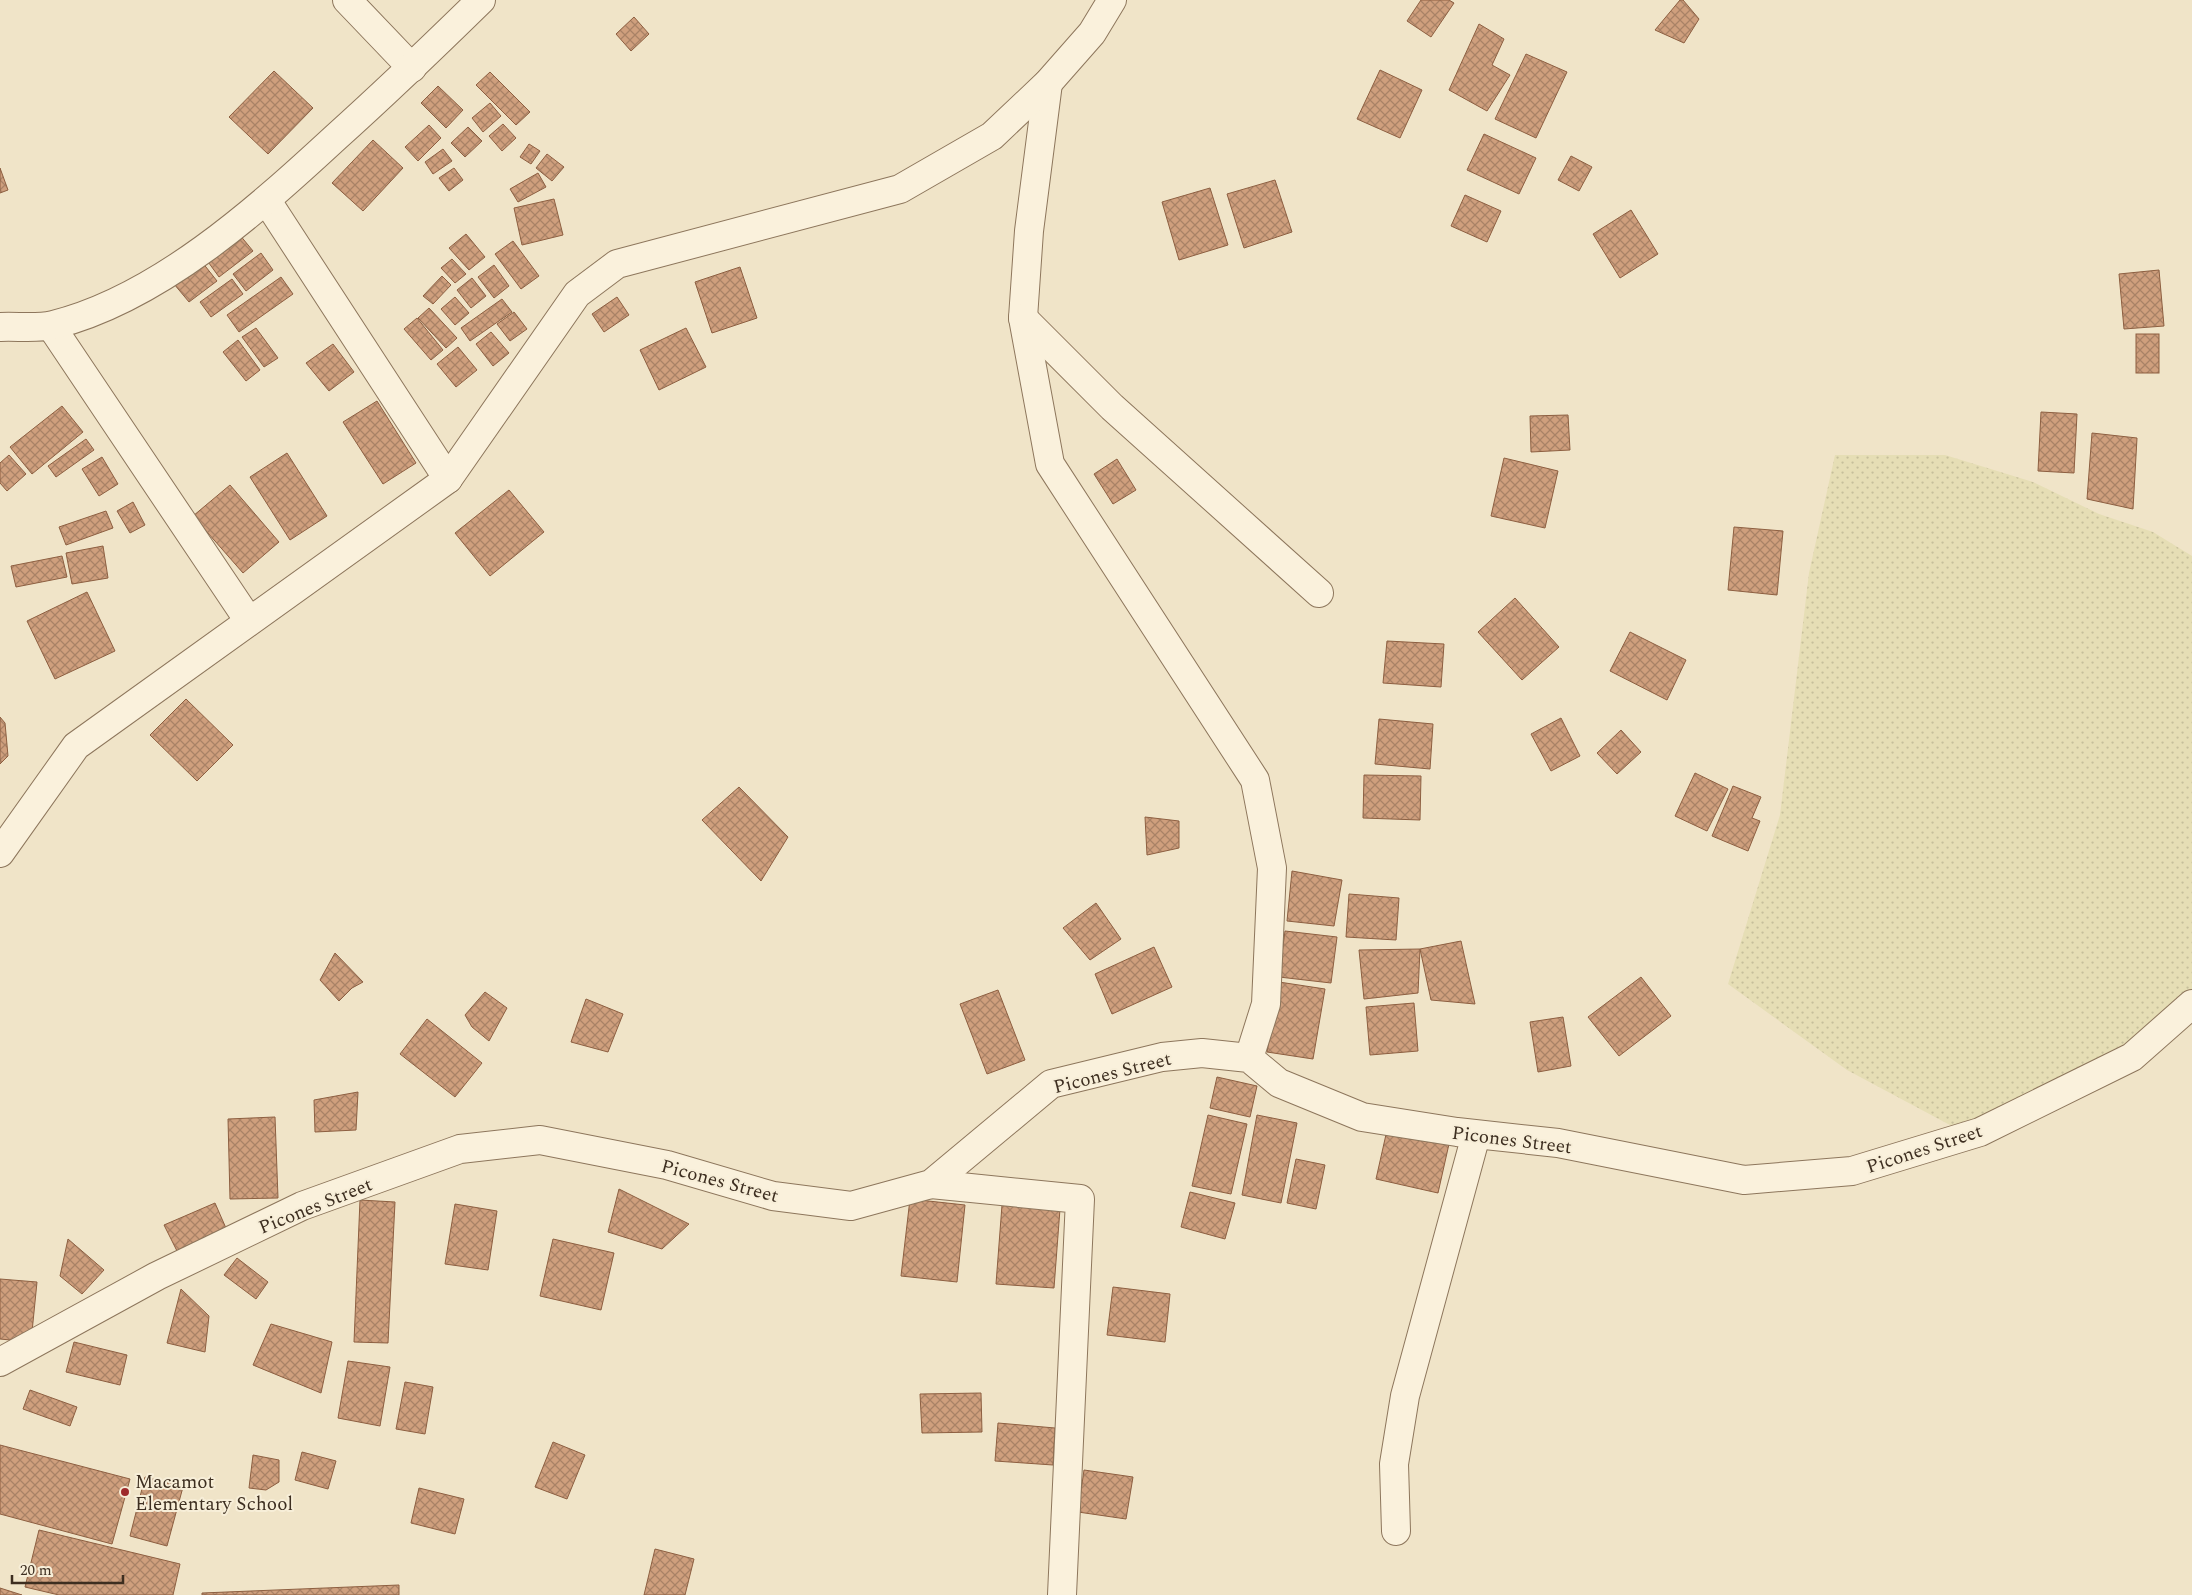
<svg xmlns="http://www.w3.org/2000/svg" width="2192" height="1595" viewBox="0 0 2192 1595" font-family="Spectral,serif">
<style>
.farmland{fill:url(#farmland-dots)}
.building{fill:url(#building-cross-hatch);stroke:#8d5f41}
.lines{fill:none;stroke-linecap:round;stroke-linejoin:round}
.minor-casing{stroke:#8d765c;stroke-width:30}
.tertiary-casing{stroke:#8d765c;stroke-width:30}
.minor{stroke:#faf1dc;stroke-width:28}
.tertiary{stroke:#faf1dc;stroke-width:28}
.poi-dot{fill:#9e2a2b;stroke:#f7eed8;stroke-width:2}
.labels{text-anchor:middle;stroke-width:4;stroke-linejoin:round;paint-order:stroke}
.street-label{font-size:19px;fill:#3d2e20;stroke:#f7eed8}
.poi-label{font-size:19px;fill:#3d2e20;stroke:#f7eed8;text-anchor:start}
</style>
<defs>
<pattern id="farmland-dots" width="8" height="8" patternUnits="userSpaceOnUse" patternTransform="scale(1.25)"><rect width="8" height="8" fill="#e6deb5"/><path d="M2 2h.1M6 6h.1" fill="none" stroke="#c6bf9b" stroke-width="1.8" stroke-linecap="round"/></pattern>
<pattern id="building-cross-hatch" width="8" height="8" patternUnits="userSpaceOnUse" patternTransform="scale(1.25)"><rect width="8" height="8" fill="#cf9f7d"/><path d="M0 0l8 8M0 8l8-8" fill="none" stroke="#a98266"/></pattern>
</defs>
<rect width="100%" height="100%" fill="#f0e4c8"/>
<!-- farmland -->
<polygon class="farmland" points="1835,455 1945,455 2033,482 2099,514 2153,532 2192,556 2192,999 2171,1028 1963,1132 1847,1070 1728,984 1780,815 1809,573"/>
<!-- building -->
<g class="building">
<polygon points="1421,0 1449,0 1454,3 1431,37 1407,21"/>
<polygon points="1680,0 1683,0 1699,19 1684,43 1655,30"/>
<polygon points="634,17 649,34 631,51 616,34"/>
<polygon points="1479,24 1504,39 1492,65 1510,75 1487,111 1449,90"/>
<polygon points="1526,54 1567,72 1536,138 1495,119"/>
<polygon points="1380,70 1422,90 1400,138 1357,119"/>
<polygon points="274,71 313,108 268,154 229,117"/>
<polygon points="490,72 530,112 516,125 476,85"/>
<polygon points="438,86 463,110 446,128 421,103"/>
<polygon points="490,103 501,116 483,132 472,118"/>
<polygon points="503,124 516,138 502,151 489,136"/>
<polygon points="429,125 441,138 418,161 405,147"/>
<polygon points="468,127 482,141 465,157 451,143"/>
<polygon points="1484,134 1536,158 1519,194 1467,170"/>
<polygon points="373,140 403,168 363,211 332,183"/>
<polygon points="529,144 540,151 531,164 520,157"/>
<polygon points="443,149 452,161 433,174 425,162"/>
<polygon points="547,154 564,167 552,181 536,168"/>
<polygon points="1571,156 1592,167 1579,191 1558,180"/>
<polygon points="0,168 8,190 0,193"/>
<polygon points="454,168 463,180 449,191 439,178"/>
<polygon points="538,173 546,187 518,202 510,189"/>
<polygon points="1275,180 1292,232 1244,248 1227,194"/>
<polygon points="1210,188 1228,245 1179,260 1162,202"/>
<polygon points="1465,195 1501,211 1487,242 1451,226"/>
<polygon points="554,199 563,235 522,245 514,208"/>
<polygon points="1631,210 1658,254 1620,278 1593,234"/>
<polygon points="239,234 253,251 219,277 206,259"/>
<polygon points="466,234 485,257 469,270 449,248"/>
<polygon points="513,241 539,276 521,289 495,254"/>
<polygon points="261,253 273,270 246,291 233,274"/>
<polygon points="452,259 466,274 455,283 441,268"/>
<polygon points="202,262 217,281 189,302 174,284"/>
<polygon points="494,265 509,286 494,298 478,277"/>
<polygon points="740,267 757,318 712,333 695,282"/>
<polygon points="2159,270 2164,326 2124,329 2119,274"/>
<polygon points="442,276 451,285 433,304 423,296"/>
<polygon points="281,277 293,294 239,332 227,315"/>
<polygon points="472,278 486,296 471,308 457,290"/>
<polygon points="232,279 243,294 211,317 200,302"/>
<polygon points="455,297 469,313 455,325 441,309"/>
<polygon points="617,297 629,315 604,332 592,314"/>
<polygon points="502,299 512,312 470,341 461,328"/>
<polygon points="429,308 457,338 446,348 418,318"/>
<polygon points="514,312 527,329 510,341 497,324"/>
<polygon points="417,318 443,350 431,360 404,329"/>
<polygon points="256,328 278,358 264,367 242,337"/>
<polygon points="686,328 706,367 659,390 640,350"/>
<polygon points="491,332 509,353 493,366 476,344"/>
<rect x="2136" y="334" width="23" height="39"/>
<polygon points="238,340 260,370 246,381 223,352"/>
<polygon points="333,344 354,372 329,391 306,363"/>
<polygon points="458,347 477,370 456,387 437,364"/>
<polygon points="377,401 416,463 383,484 343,422"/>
<polygon points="62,406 83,432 32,474 10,447"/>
<polygon points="2041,412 2077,414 2074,473 2038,471"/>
<polygon points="1568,415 1570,450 1531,452 1530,416"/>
<polygon points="2092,433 2137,438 2133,509 2087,499"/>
<polygon points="86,439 94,450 56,477 48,466"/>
<polygon points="287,453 327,516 290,540 250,477"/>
<polygon points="9,455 26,474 7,491 0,483 0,463"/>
<polygon points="102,457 118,484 99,496 82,469"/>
<polygon points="1504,458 1558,471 1545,528 1491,516"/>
<polygon points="1117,459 1136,490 1113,504 1094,474"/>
<polygon points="230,485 279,542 243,573 193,516"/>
<polygon points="509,490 544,532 490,576 455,533"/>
<polygon points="133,502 145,525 130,533 117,511"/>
<polygon points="106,511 113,528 66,545 59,527"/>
<polygon points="1734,527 1783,531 1777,595 1728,590"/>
<polygon points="103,546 108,578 72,584 66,553"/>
<polygon points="62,556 67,577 16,587 11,566"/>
<polygon points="87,592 115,651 55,679 27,621"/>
<polygon points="1515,598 1559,647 1522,680 1478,632"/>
<polygon points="1630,632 1686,660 1667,700 1610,671"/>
<polygon points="1387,641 1444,644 1441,687 1383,683"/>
<polygon points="186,699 233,745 197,781 150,735"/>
<polygon points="0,717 5,723 8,756 0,764"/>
<polygon points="1561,718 1580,756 1551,771 1531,734"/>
<polygon points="1379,719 1433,724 1430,769 1375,764"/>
<polygon points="1621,730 1641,752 1617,774 1597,753"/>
<polygon points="1695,773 1728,789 1707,831 1675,816"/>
<polygon points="1364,775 1421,776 1420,820 1363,818"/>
<polygon points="1733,786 1761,797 1752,818 1760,821 1748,851 1712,836"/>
<polygon points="739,787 788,837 761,881 702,820"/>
<polygon points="1145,817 1179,821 1179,848 1147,855"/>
<polygon points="1292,871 1342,880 1334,926 1287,921"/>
<polygon points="1349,894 1399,898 1396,940 1346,937"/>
<polygon points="1096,903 1121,939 1090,960 1063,928"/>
<polygon points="1285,931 1337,937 1331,983 1279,977"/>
<polygon points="1461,941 1475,1004 1431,1000 1420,949"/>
<polygon points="1154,947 1172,987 1112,1014 1095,974"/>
<polygon points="1420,949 1418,993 1364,999 1359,950"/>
<polygon points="335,953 363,982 352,988 339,1001 320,980"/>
<polygon points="1641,977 1671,1016 1619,1056 1588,1017"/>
<polygon points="1279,982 1325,989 1313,1059 1267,1052"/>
<polygon points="998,990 1025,1060 987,1074 960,1004"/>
<polygon points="485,992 507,1008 489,1041 472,1027 465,1015"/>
<polygon points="586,999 623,1014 608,1052 571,1042"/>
<polygon points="1414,1003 1418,1051 1370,1055 1366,1007"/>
<polygon points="1563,1017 1571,1066 1538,1072 1530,1022"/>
<polygon points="427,1019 482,1063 455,1097 400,1054"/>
<polygon points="1217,1077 1257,1086 1250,1117 1210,1108"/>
<polygon points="358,1092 356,1130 315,1132 314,1100"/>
<polygon points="1208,1115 1247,1124 1231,1194 1192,1186"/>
<polygon points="1257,1115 1297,1123 1281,1203 1242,1195"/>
<polygon points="275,1117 278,1198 230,1199 228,1119"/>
<polygon points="1387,1130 1449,1144 1438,1193 1376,1179"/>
<polygon points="1296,1159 1325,1165 1316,1209 1287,1203"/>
<polygon points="619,1189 689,1224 662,1249 608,1232"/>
<polygon points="1190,1192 1235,1203 1225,1239 1181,1227"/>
<polygon points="910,1199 965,1205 957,1282 901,1276"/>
<polygon points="360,1200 395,1202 388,1343 354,1342"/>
<polygon points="215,1203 229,1235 181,1259 164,1225"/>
<polygon points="455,1204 497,1211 488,1270 445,1264"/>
<polygon points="1002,1205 1060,1209 1054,1288 996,1284"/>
<polygon points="68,1239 104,1270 82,1294 60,1276"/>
<polygon points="553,1239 614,1253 601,1310 540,1296"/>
<polygon points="237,1258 268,1282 256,1299 224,1275"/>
<polygon points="0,1279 37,1282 31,1342 0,1339"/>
<polygon points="1113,1287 1170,1294 1165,1342 1107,1335"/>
<polygon points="181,1289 209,1316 205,1352 167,1343"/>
<polygon points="271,1324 332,1342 321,1393 253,1365"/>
<polygon points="74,1342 127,1355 120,1385 66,1372"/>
<polygon points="348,1361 390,1367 380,1426 338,1418"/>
<polygon points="405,1382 433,1387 425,1434 396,1429"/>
<polygon points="30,1390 77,1407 70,1426 23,1409"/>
<polygon points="981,1393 982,1432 922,1433 920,1394"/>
<polygon points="998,1423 1055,1428 1053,1465 995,1461"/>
<polygon points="553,1442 585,1455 567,1499 535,1487"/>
<polygon points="0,1445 130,1479 112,1544 0,1514"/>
<polygon points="302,1452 336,1461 328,1489 295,1480"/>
<polygon points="253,1455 279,1460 279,1482 266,1490 249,1488"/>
<polygon points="1084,1470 1133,1477 1126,1519 1078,1512"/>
<polygon points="145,1477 183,1487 167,1546 130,1536"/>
<polygon points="419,1488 464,1499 455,1534 411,1523"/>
<polygon points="39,1530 180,1564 173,1595 59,1595 25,1587"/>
<polygon points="655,1549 694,1559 685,1595 644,1595"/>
<polygon points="399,1585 399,1595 202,1595 202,1593"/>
<polygon points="0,1588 22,1595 0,1595"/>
</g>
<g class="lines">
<defs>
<g id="minor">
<polyline points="347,0 412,68"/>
<polyline points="1048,83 1029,231 1023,318 1050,464 1255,780 1272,868 1266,1004 1249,1058"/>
<polyline points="267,201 448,479"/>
<polyline points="1023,318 1112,407 1319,593"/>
<polyline points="51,326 249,621"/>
<path d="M0,327C17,326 37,329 53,325C158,299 257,210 335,138C385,93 433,47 481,0"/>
<polyline points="931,1184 1080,1199 1062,1595"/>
<polyline points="0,1362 157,1276 302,1206 460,1149 540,1140 667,1165 773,1196 851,1206 931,1184 1051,1084 1162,1057 1202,1053 1249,1058 1279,1083 1362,1117 1457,1132 1558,1143 1744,1180 1852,1171 1980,1132 2132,1057 2192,1004"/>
<polyline points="1396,1531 1394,1464 1405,1396 1476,1135"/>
</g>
<polyline id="tertiary" points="0,853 76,746 448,479 577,294 617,264 900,189 992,136 1048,83 1092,33 1112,0"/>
</defs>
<!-- minor casing -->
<use href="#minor" class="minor-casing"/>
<!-- tertiary casing -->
<use href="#tertiary" class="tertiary-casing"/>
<!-- minor -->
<use href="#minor" class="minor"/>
<!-- tertiary -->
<use href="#tertiary" class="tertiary"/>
</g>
<!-- markers -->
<circle class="poi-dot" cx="125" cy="1492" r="5"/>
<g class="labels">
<!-- street labels -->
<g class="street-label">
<text transform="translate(1112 1072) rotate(-14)" y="7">Picones Street</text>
<text transform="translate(1512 1139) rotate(7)" y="7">Picones Street</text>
<text transform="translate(1924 1148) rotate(-18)" y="7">Picones Street</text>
<text transform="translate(720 1180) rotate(15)" y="7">Picones Street</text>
<text transform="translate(315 1205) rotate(-22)" y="7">Picones Street</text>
</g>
<!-- poi labels -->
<g class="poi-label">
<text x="135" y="1488">Macamot<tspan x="135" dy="22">Elementary School</tspan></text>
</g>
</g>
<!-- scale -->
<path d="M12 1575v8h111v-8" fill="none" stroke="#3d2e20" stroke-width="2.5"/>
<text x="20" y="1575" font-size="15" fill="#3d2e20" stroke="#f7eed8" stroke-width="4" paint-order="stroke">20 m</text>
</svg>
